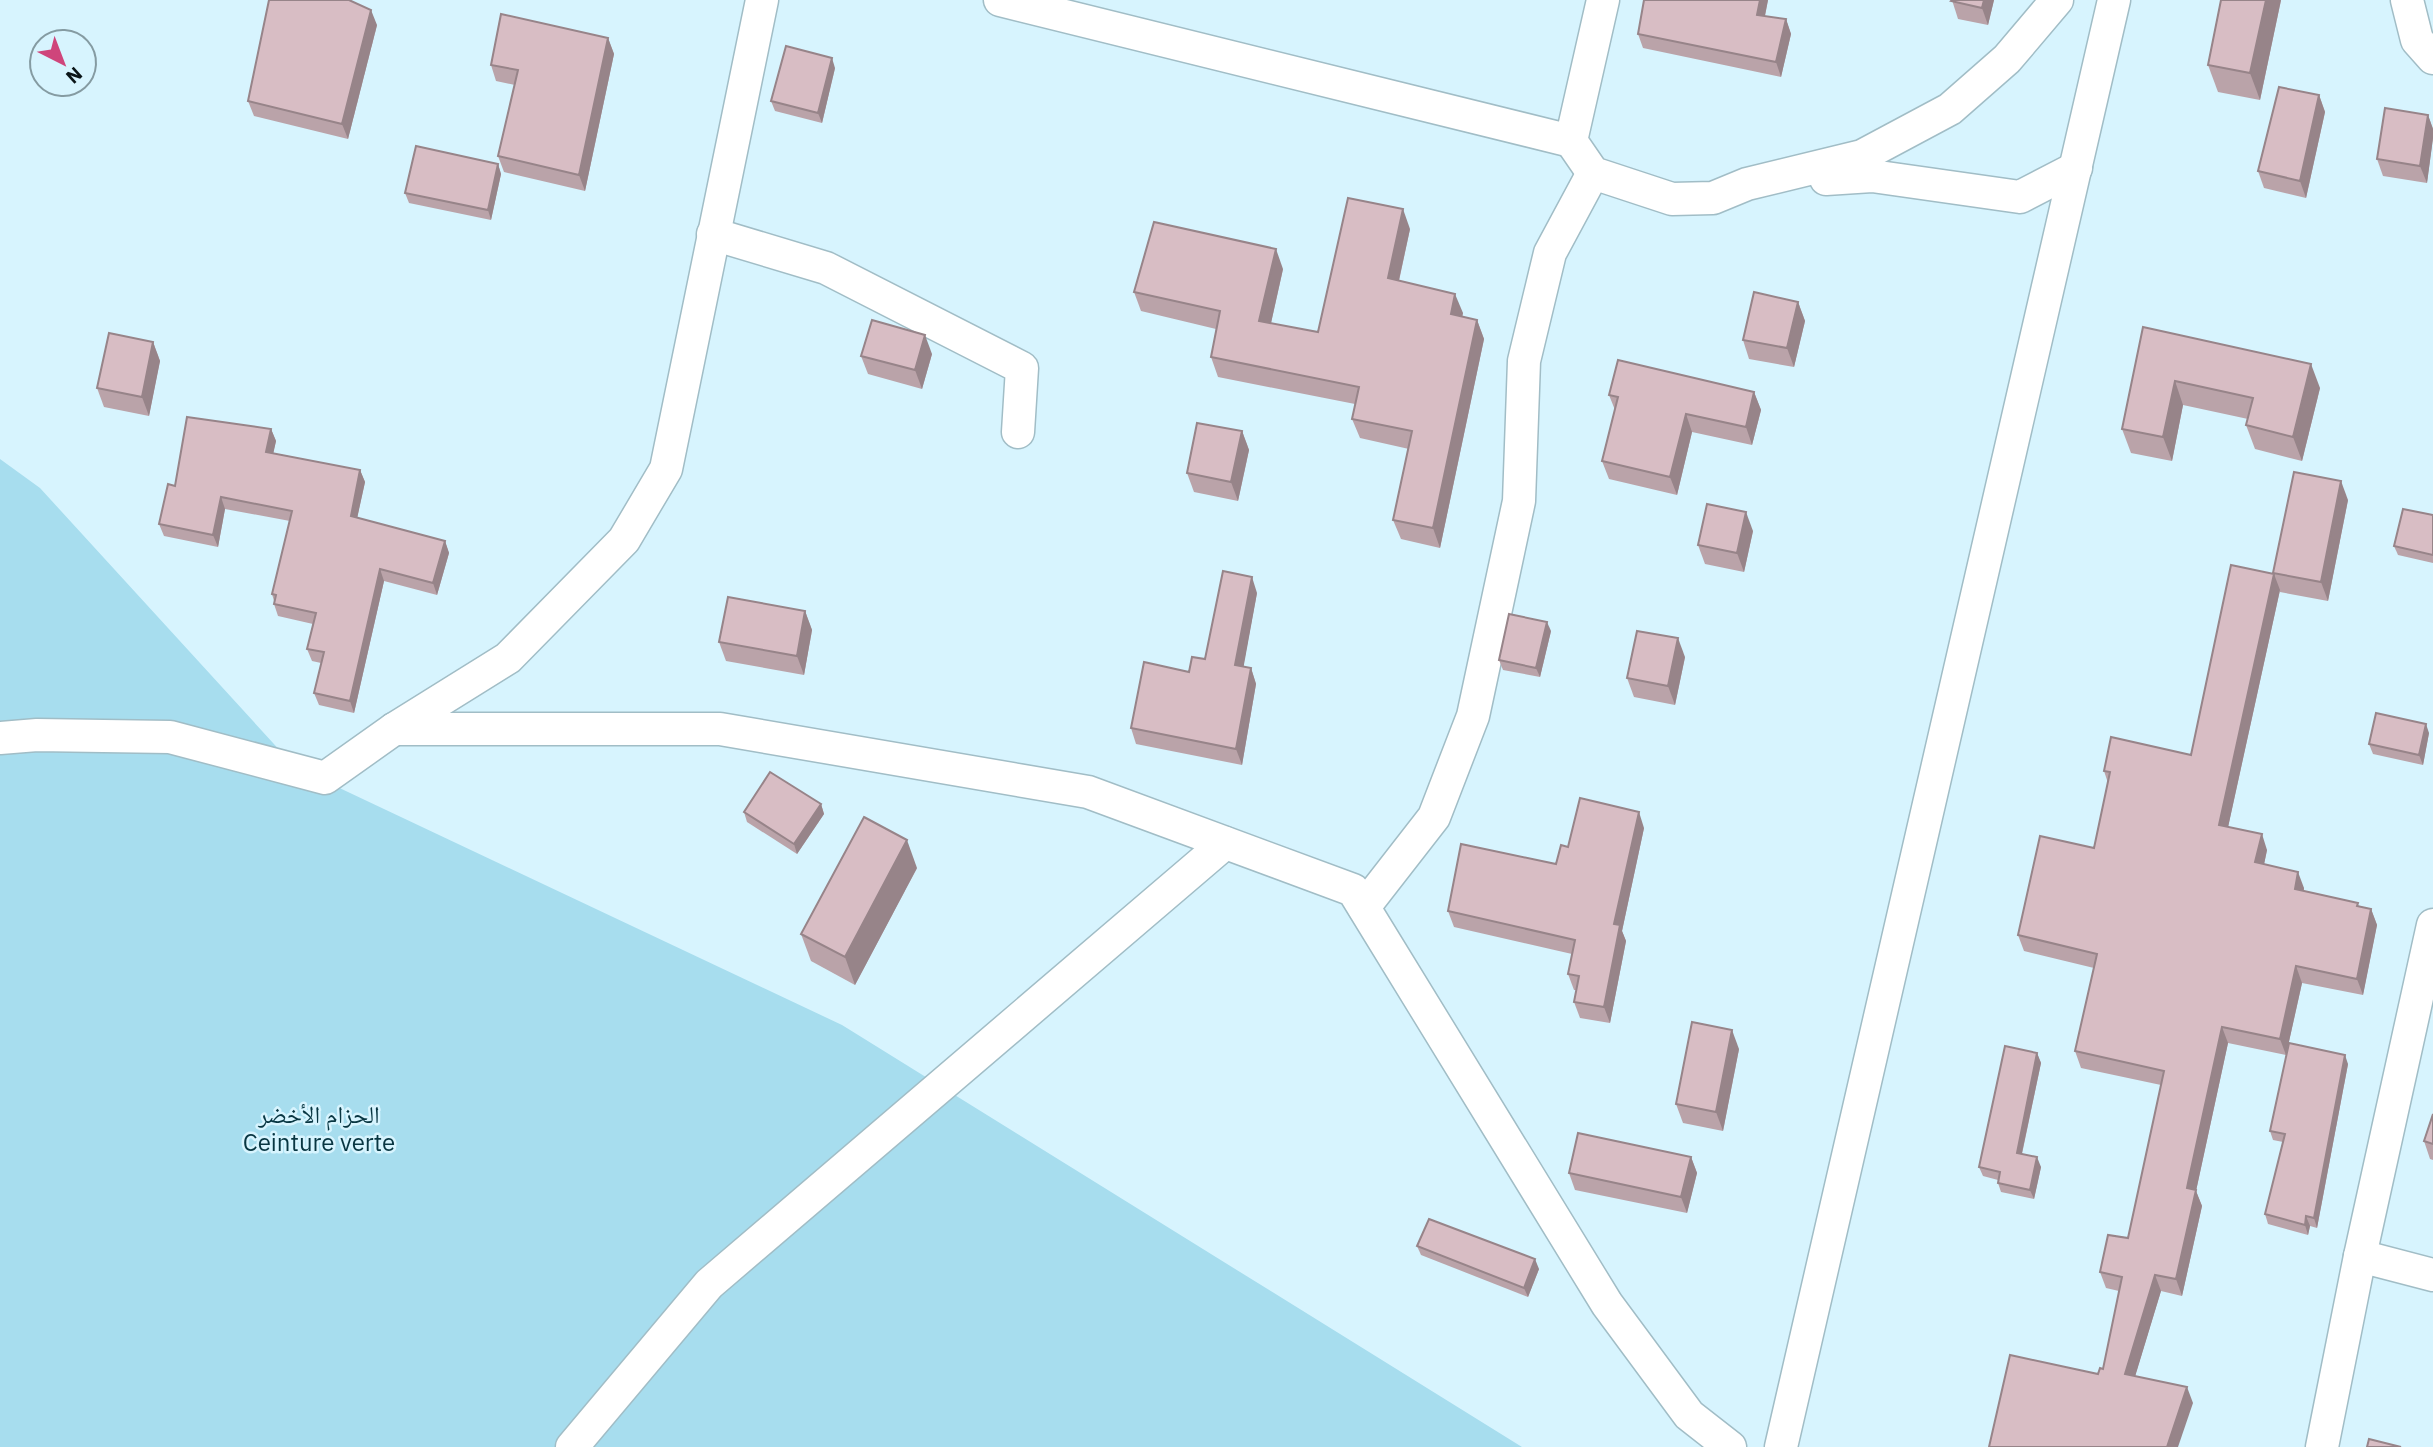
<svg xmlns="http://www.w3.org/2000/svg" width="2433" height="1447" viewBox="0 0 2433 1447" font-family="'IBM Plex Sans','Noto Naskh Arabic',sans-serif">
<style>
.green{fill:#a7ddee}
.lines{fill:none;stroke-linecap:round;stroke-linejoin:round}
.street-casing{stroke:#a1bdc6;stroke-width:35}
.street{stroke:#fff;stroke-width:32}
.wall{fill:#baa3a9}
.shaded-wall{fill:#978489}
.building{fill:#d8bdc4;stroke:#978489;stroke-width:2}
.labels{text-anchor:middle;stroke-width:5;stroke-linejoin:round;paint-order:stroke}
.park-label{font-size:24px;fill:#083642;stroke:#d7f4fe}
</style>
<rect width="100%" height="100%" fill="#d7f4fe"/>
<!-- green -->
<polygon class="green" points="0,459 40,488 295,767 842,1025 1522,1447 0,1447"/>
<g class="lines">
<defs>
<g id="street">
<polyline points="1000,0 1571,141"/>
<polyline points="1603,0 1571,141 1593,173 1672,199 1713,198 1747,184 1862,156 1950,109 2007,59 2057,0"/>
<polyline points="2407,0 2417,40 2433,58"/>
<polyline points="1826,179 1872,176 2020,197 2076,168"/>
<polyline points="713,234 826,268 1022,368 1018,432"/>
<polyline points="394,729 720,729 1088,792 1353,890 1607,1304 1689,1415 1730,1447"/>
<polyline points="0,738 37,735 170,737 325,778 394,729 508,658 624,540 666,469 762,0"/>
<polyline points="1364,907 1434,817 1473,716 1519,501 1524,361 1550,253 1593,173"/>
<polyline points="2360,1256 2433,1275"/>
<polyline points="572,1447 709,1284 1225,843"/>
<polyline points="1781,1447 2114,0"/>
<polyline points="2322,1447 2360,1256 2433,925"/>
</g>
</defs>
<!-- street casing -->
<use href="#street" class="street-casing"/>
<!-- street -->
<use href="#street" class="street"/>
</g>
<!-- wall -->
<g class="wall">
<polygon points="1768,0 1765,16 1786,19 1791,34 1781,77 1643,48 1638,34"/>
<polygon points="1952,0 1994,0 1988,25 1958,19"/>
<polygon points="2281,0 2260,100 2218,92 2208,65"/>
<polygon points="377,25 348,139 254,116 248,101"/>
<polygon points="608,38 614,54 585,191 504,172 498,156 515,85 496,81 491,65"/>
<polygon points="835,68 822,123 775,111 771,101"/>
<polygon points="2319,95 2325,112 2306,198 2264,188 2258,171"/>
<polygon points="2428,115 2433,129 2433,138 2427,183 2383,176 2377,159"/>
<polygon points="498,164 501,174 491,220 409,203 405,193"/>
<polygon points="1410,229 1399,281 1463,313 1462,317 1477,320 1484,339 1440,548 1401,539 1393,520 1409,449 1360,438 1352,419 1355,404 1218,377 1211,357 1216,329 1141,311 1134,292 1283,269 1271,323 1318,332"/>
<polygon points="1798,302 1805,321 1794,367 1749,359 1743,340"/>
<polygon points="2143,327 2320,388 2302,461 2255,449 2246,425 2248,419 2183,405 2172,461 2131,453 2122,429"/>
<polygon points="153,342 160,361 149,416 104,407 97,388"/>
<polygon points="932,354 922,389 868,374 861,356"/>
<polygon points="1754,392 1761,410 1752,445 1692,432 1677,495 1609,479 1602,461 1615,410 1609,395"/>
<polygon points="271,429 276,441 273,453 360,470 365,482 357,518 445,541 449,553 437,595 384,581 354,713 319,705 314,693 321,663 312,661 307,649 313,624 278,616 274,604 274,601 272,594 290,521 225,509 218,547 164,536 159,524 175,486"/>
<polygon points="1242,431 1249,450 1238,501 1194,492 1187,473"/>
<polygon points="2348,500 2328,601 2280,592 2280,590 2228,827 2267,850 2264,864 2304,888 2304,891 2371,909 2377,925 2363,995 2302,983 2286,1055 2228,1043 2196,1191 2202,1206 2182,1296 2161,1291 2135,1376 2193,1403 2098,1374 2103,1369 2119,1291 2106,1288 2100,1272 2128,1238 2161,1085 2081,1068 2075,1051 2094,968 2024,951 2018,935 2094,848 2108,783 2104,771 2191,755 2274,574"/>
<polygon points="2433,515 2433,563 2398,555 2394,546"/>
<polygon points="1753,531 1744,572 1705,564 1698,545"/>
<polygon points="1257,593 1243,667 1251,668 1256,684 1242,765 1136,744 1131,728 1205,659"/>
<polygon points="805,611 812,630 804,675 726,661 719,642"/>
<polygon points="1551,631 1540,677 1503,670 1499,660"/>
<polygon points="1685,657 1675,705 1634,697 1627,678"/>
<polygon points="2429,733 2423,765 2373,754 2369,744"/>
<polygon points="821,804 824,814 797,854 747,822 744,812"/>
<polygon points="1644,828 1622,931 1626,941 1610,1023 1580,1018 1574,1002 1576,990 1574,990 1568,974 1572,954 1454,927 1448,911 1556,864 1568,847"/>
<polygon points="917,868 855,985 811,961 801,934"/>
<polygon points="1739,1049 1723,1131 1683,1123 1676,1104"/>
<polygon points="2037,1053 2041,1063 2022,1154 2041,1167 2034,1199 2001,1192 1998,1183 1998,1180 1983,1176 1979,1167"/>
<polygon points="2348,1064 2317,1228 2310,1226 2308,1235 2268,1224 2265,1214 2283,1142 2273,1140 2270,1131"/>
<polygon points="2433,1114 2433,1160 2430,1159 2424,1141"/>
<polygon points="1691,1157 1697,1173 1687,1213 1575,1190 1569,1173"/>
<polygon points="1417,1246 1539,1269 1528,1297 1421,1255"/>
</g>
<!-- shaded-wall -->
<g class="shaded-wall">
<polygon points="1760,0 1768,0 1762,30 1757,15"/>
<polygon points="1984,0 1994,0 1988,25 1982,8"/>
<polygon points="2266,0 2281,0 2260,100 2250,73"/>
<polygon points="371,10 377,25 348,139 342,124"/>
<polygon points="1786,19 1791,34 1781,77 1776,62"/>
<polygon points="608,38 614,54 585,191 579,175"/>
<polygon points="832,58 835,68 822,123 818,113"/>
<polygon points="2319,95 2325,112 2306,198 2300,181"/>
<polygon points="2428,115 2433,129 2433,138 2427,183 2420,166"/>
<polygon points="498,164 501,174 491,220 488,210"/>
<polygon points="1403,209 1410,229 1395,298 1388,278"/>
<polygon points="1276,249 1283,269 1267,341 1259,321"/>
<polygon points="1455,294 1463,313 1458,334 1451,314"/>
<polygon points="1798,302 1805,321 1794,367 1787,348"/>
<polygon points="1477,320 1484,339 1440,548 1433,528"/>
<polygon points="925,335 932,354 922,389 915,370"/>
<polygon points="153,342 160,361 149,416 142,397"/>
<polygon points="2311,364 2320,388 2302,461 2293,437"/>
<polygon points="2175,381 2183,405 2172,461 2163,437"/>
<polygon points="1754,392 1761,410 1752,445 1746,427"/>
<polygon points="1686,414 1692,432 1677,495 1670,477"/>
<polygon points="271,429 276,441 271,464 266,452"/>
<polygon points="1242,431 1249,450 1238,501 1231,482"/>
<polygon points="360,470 365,482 355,528 351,516"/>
<polygon points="2341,481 2348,500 2328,601 2321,582"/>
<polygon points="221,497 225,509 218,547 213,535"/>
<polygon points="1746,512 1753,531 1744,572 1737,553"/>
<polygon points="445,541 449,553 437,595 433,583"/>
<polygon points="380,569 384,581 354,713 350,701"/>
<polygon points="2274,574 2280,590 2225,841 2219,825"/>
<polygon points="1252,577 1257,593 1241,681 1235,665"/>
<polygon points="805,611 812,630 804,675 797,656"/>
<polygon points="1547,622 1551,631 1540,677 1536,668"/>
<polygon points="1678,638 1685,657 1675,705 1668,686"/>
<polygon points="1251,668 1256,684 1242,765 1236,749"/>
<polygon points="2426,724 2429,733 2423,765 2419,755"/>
<polygon points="821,804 824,814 797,854 794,844"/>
<polygon points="1639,812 1644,828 1622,931 1626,941 1610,1023 1604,1007 1614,924"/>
<polygon points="2262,834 2267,850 2261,879 2255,862"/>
<polygon points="907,840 917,868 855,985 845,957"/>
<polygon points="2298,872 2304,888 2301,905 2295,889"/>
<polygon points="2371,909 2377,925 2363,995 2357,979"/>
<polygon points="2296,966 2302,983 2286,1055 2280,1039"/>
<polygon points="2222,1027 2228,1043 2196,1191 2202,1206 2182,1296 2176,1279 2187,1188"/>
<polygon points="1732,1030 1739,1049 1723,1131 1716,1112"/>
<polygon points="2037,1053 2041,1063 2020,1162 2017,1153"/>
<polygon points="2345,1055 2348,1064 2317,1228 2314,1218"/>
<polygon points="1691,1157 1697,1173 1687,1213 1681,1197"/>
<polygon points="2037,1157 2041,1167 2034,1199 2030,1190"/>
<polygon points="2306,1216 2310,1226 2308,1235 2305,1225"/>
<polygon points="1535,1259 1539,1269 1528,1297 1524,1288"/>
<polygon points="2155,1275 2161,1291 2131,1390 2125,1374"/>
<polygon points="2187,1387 2193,1403 2178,1447 2167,1447"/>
</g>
<!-- building -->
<g class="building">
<polygon points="269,0 349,0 371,10 342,124 248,101"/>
<polygon points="1644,0 1760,0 1757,15 1786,19 1776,62 1638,34"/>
<polygon points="1952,0 1984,0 1982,8 1951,1"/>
<polygon points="2221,0 2266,0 2250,73 2208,65"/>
<polygon points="501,14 608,38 579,175 498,156 518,70 491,65"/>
<polygon points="786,46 832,58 818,113 771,101"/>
<polygon points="2279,87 2319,95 2300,181 2258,171"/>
<polygon points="2385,108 2428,115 2420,166 2377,159"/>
<polygon points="416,146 498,164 488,210 405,193"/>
<polygon points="1348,198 1403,209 1388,278 1455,294 1451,314 1477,320 1433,528 1393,520 1412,431 1352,419 1359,387 1211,357 1220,311 1134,292 1154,222 1276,249 1259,321 1318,332"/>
<polygon points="1754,292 1798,302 1787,348 1743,340"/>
<polygon points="872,320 925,335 915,370 861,356"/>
<polygon points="2143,327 2311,364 2293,437 2246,425 2253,398 2175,381 2163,437 2122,429"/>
<polygon points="109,333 153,342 142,397 97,388"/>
<polygon points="1618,360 1754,392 1746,427 1686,414 1670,477 1602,461 1618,397 1609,395"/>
<polygon points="187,417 271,429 266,452 360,470 351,516 445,541 433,583 380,569 350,701 314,693 324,652 307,649 316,613 274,604 276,595 272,594 292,511 221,497 213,535 159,524 168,484 175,486"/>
<polygon points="1197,423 1242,431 1231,482 1187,473"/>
<polygon points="2294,472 2341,481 2321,582 2273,573"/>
<polygon points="1707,504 1746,512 1737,553 1698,545"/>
<polygon points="2403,509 2433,515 2433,555 2394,546"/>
<polygon points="2231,565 2274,574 2219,825 2262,834 2255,862 2298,872 2295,889 2358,903 2357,906 2371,909 2357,979 2296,966 2280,1039 2222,1027 2188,1183 2187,1188 2196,1190 2176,1279 2155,1275 2125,1374 2187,1387 2167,1447 1989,1447 2010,1355 2098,1374 2100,1368 2103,1369 2122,1277 2100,1272 2108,1235 2128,1238 2164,1071 2075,1051 2097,954 2018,935 2040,836 2094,848 2110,772 2104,771 2111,737 2191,755"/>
<polygon points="1223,571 1252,577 1235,665 1251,668 1236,749 1131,728 1144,662 1189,672 1192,657 1205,659"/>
<polygon points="728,597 805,611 797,656 719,642"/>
<polygon points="1509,614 1547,622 1536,668 1499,660"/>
<polygon points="1637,631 1678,638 1668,686 1627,678"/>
<polygon points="2376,713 2426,724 2419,755 2369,744"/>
<polygon points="770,772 821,804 794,844 744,812"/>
<polygon points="1580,798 1639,812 1614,924 1620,925 1604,1007 1574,1002 1579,976 1568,974 1575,940 1448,911 1461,844 1556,864 1561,845 1568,847"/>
<polygon points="864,817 907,840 845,957 801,934"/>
<polygon points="1692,1022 1732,1030 1716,1112 1676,1104"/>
<polygon points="2289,1043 2345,1055 2314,1218 2306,1216 2305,1225 2265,1214 2285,1134 2270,1131"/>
<polygon points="2005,1046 2037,1053 2017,1153 2037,1157 2030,1190 1998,1183 2000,1172 1979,1167"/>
<polygon points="2433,1114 2433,1144 2424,1141"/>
<polygon points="1578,1133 1691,1157 1681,1197 1569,1173"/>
<polygon points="1429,1219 1535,1259 1524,1288 1417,1246"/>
<polygon points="2369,1439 2401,1447 2367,1447"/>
</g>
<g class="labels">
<!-- park labels -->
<g class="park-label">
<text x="319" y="1123">الحزام الأخضر<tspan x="319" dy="28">Ceinture verte</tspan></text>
</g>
</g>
<!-- north arrow -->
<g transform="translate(63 63) rotate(138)"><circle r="33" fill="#d7f4fe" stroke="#859ba2" stroke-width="2"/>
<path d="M0-5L12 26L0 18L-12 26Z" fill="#cf457b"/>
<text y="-10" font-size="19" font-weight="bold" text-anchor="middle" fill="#0a1518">N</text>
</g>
</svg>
